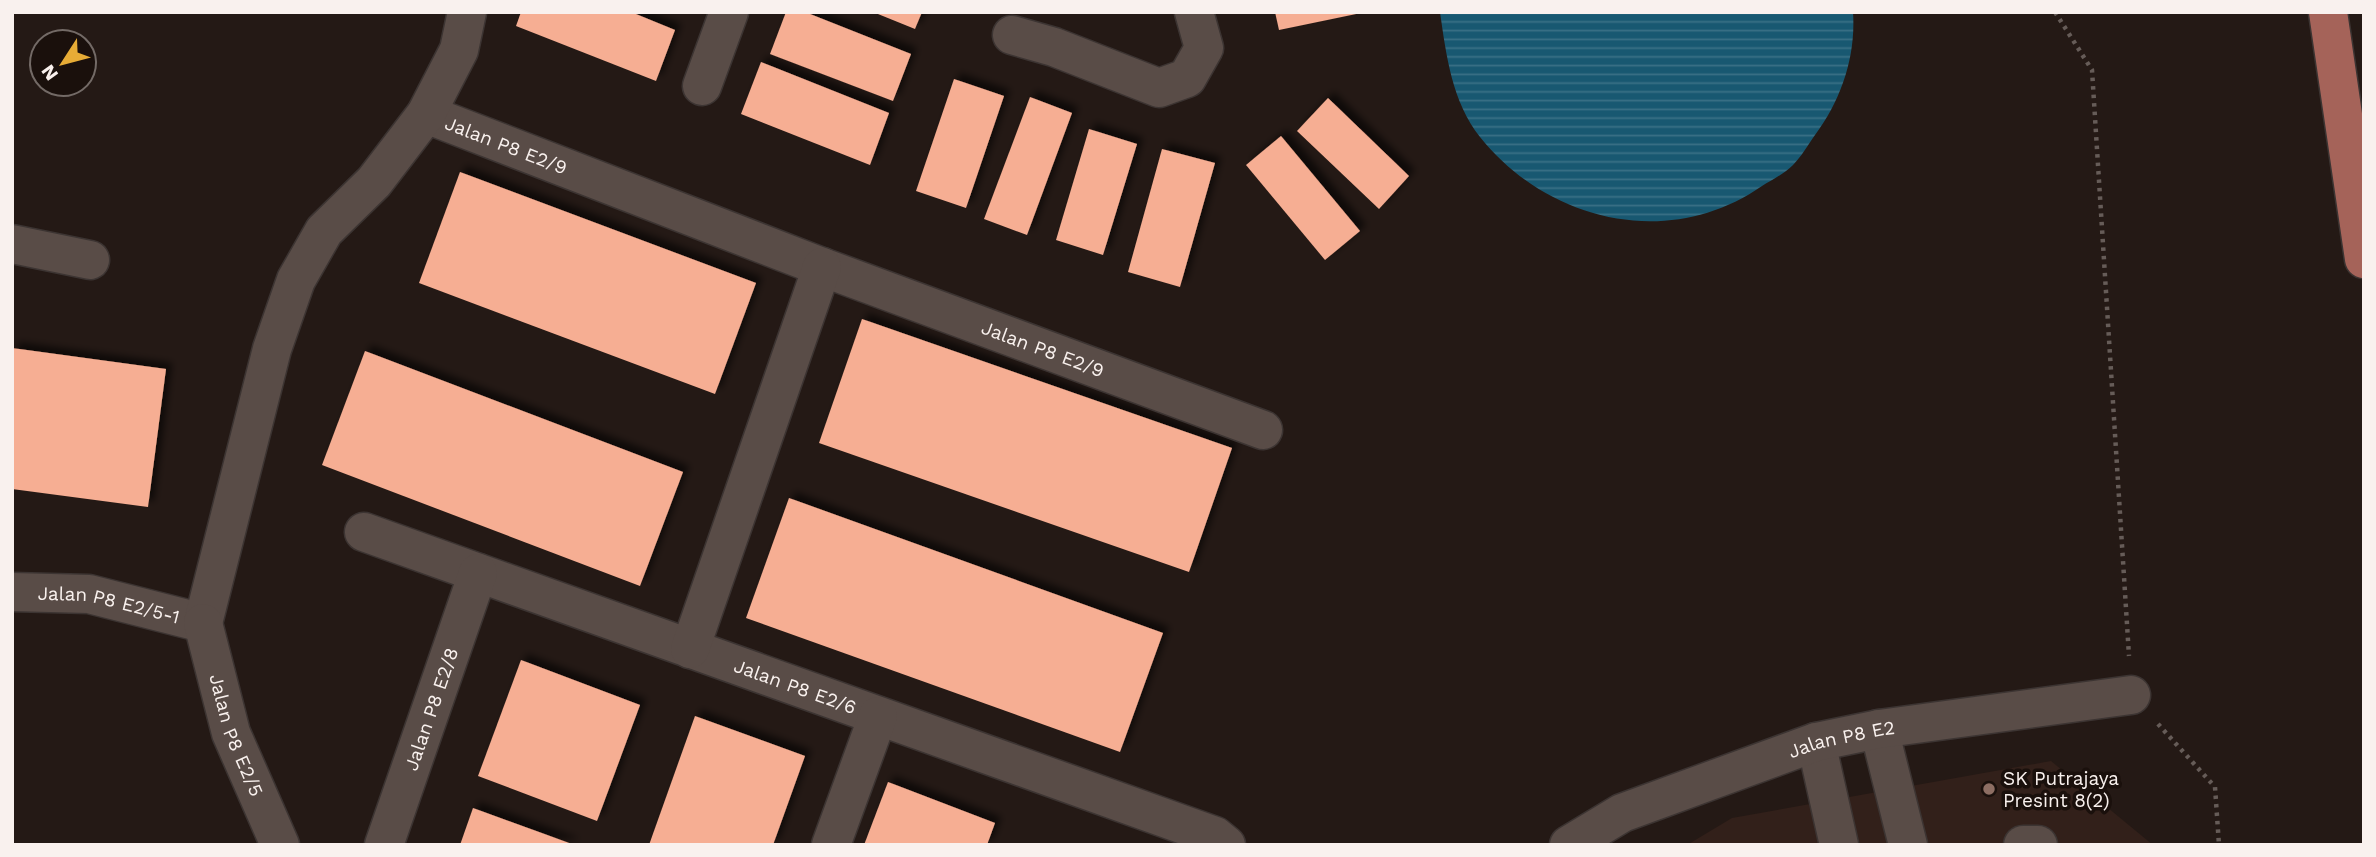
<svg xmlns="http://www.w3.org/2000/svg" width="2376" height="857" viewBox="0 0 2376 857" font-family="'Work Sans',sans-serif">
<style>
.built{fill:#32201a}
.water{fill:url(#water-rules)}
.building{fill:#f6ae93;filter:url(#shadow)}
.lines{fill:none;stroke-linecap:round;stroke-linejoin:round}
.minor-casing{stroke:#3c3432;stroke-width:41}
.major-casing{stroke:#3c3432;stroke-width:41}
.path{stroke:#665c58;stroke-width:4.5;stroke-dasharray:3.5 5;stroke-linecap:butt}
.minor{stroke:#594c47;stroke-width:38}
.major{stroke:#a56359;stroke-width:38}
.education-dot{fill:#8d6e63;stroke:#1a100c;stroke-width:2.5}
.labels{text-anchor:middle;stroke-width:7;stroke-linejoin:round;paint-order:stroke}
.street-label{font-size:19px;fill:#f9f1ee;stroke:#1a100c}
.poi-label{font-size:19px;fill:#f9f1ee;stroke:#1a100c;text-anchor:start}
</style>
<defs>
<pattern id="water-rules" width="6" height="5" patternUnits="userSpaceOnUse" patternTransform="scale(1.75)"><rect width="6" height="5" fill="#185871"/><path d="M0 2.5h6" fill="none" stroke="#3a7086"/></pattern>
<filter id="shadow"><feDropShadow dx="6" dy="-6" stdDeviation="3.5" flood-color="#0009"/></filter>
</defs>
<rect width="100%" height="100%" fill="#241915"/>
<!-- built -->
<polygon class="built" points="2051,761 2153,845 1687,845 1732,818"/>
<!-- water -->
<path class="water" d="M1440,12H1853C1856,57 1841,100 1815,135C1808,145 1801,157 1793,165C1785,173 1772,180 1762,186C1670,250 1549,223 1480,137C1452,102 1446,54 1440,12Z"/>
<!-- building -->
<g class="building">
<polygon points="521,12 631,12 675,30 656,81 516,26"/>
<polygon points="786,12 805,12 911,54 893,101 770,54"/>
<polygon points="873,12 922,12 915,29"/>
<polygon points="1275,12 1361,12 1361,13 1279,30"/>
<polygon points="761,62 889,113 870,165 741,114"/>
<polygon points="954,79 1004,96 966,208 916,191"/>
<polygon points="1030,97 1072,113 1027,235 984,219"/>
<polygon points="1328,98 1409,176 1379,209 1297,131"/>
<polygon points="1089,129 1137,144 1103,255 1056,240"/>
<polygon points="1281,136 1360,231 1325,260 1246,165"/>
<polygon points="1162,149 1215,163 1180,287 1128,272"/>
<polygon points="460,172 756,283 715,394 419,283"/>
<polygon points="862,319 1232,448 1189,572 819,443"/>
<polygon points="12,348 166,369 148,507 12,489"/>
<polygon points="365,351 683,472 640,586 322,465"/>
<polygon points="789,498 1163,633 1120,752 746,618"/>
<polygon points="521,660 640,705 597,821 478,776"/>
<polygon points="695,716 805,756 773,845 649,845"/>
<polygon points="888,782 995,823 987,845 864,845"/>
<polygon points="473,808 572,844 572,845 460,845"/>
</g>
<g class="lines">
<defs>
<g id="minor">
<polyline points="1012,35 1054,47 1159,88 1187,78 1204,48 1194,12"/>
<polyline points="702,86 729,12"/>
<path id="s1" d="M426,114L822,267L1263,430"/>
<polyline points="12,244 90,260"/>
<path id="s2" d="M364,532L1215,836L1226,845"/>
<path id="s3" d="M12,592L89,594L203,623"/>
<polyline points="203,623 272,349 296,280 324,231 374,182 426,114 459,50 467,12"/>
<path id="s4" d="M203,623L231,733L280,845"/>
<polyline points="690,649 822,267"/>
<polyline points="1879,729 1908,845"/>
<polyline points="1816,742 1839,845"/>
<path id="s5" d="M384,845L478,573"/>
<polyline points="831,845 878,716"/>
<path id="s6" d="M1569,845L1622,813L1816,742L1879,729L2131,695"/>
<polyline points="2023,845 2038,845"/>
</g>
<polyline id="major" points="2328,12 2364,259"/>
</defs>
<!-- minor casing -->
<use href="#minor" class="minor-casing"/>
<!-- major casing -->
<use href="#major" class="major-casing"/>
<!-- path -->
<g class="path">
<polyline points="2055,12 2092,70 2129,656"/>
<polyline points="2158,724 2215,787 2219,845"/>
</g>
<!-- minor -->
<use href="#minor" class="minor"/>
<!-- major -->
<use href="#major" class="major"/>
</g>
<!-- markers -->
<circle class="education-dot" cx="1989" cy="789" r="7"/>
<g class="labels">
<!-- street labels -->
<g class="street-label">
<text dy="7" stroke="none"><textPath href="#s1" startOffset="86">Jalan P8 E2/9</textPath></text>
<text dy="7" stroke="none"><textPath href="#s1" startOffset="660">Jalan P8 E2/9</textPath></text>
<text dy="7" stroke="none"><textPath href="#s3" startOffset="98">Jalan P8 E2/5-1</textPath></text>
<text dy="7" stroke="none"><textPath href="#s2" startOffset="458">Jalan P8 E2/6</textPath></text>
<text dy="7" stroke="none"><textPath href="#s5" startOffset="144">Jalan P8 E2/8</textPath></text>
<text dy="7" stroke="none"><textPath href="#s4" startOffset="117">Jalan P8 E2/5</textPath></text>
<text dy="7" stroke="none"><textPath href="#s6" startOffset="294">Jalan P8 E2</textPath></text>
</g>
<!-- poi labels -->
<g class="poi-label">
<text x="2003" y="785">SK Putrajaya<tspan x="2003" dy="22">Presint 8(2)</tspan></text>
</g>
</g>
<!-- border -->
<rect width="2376" height="857" fill="none" stroke="#f9f1ee" stroke-width="28"/>
<!-- north arrow -->
<g transform="translate(63 63) rotate(234)"><circle r="33" fill="#1a100c" stroke="#736a66" stroke-width="2"/>
<path d="M0-5L12 26L0 18L-12 26Z" fill="#e7ac36"/>
<text y="-10" font-size="19" font-weight="bold" text-anchor="middle" fill="#f9f1ee">N</text>
</g>
</svg>
